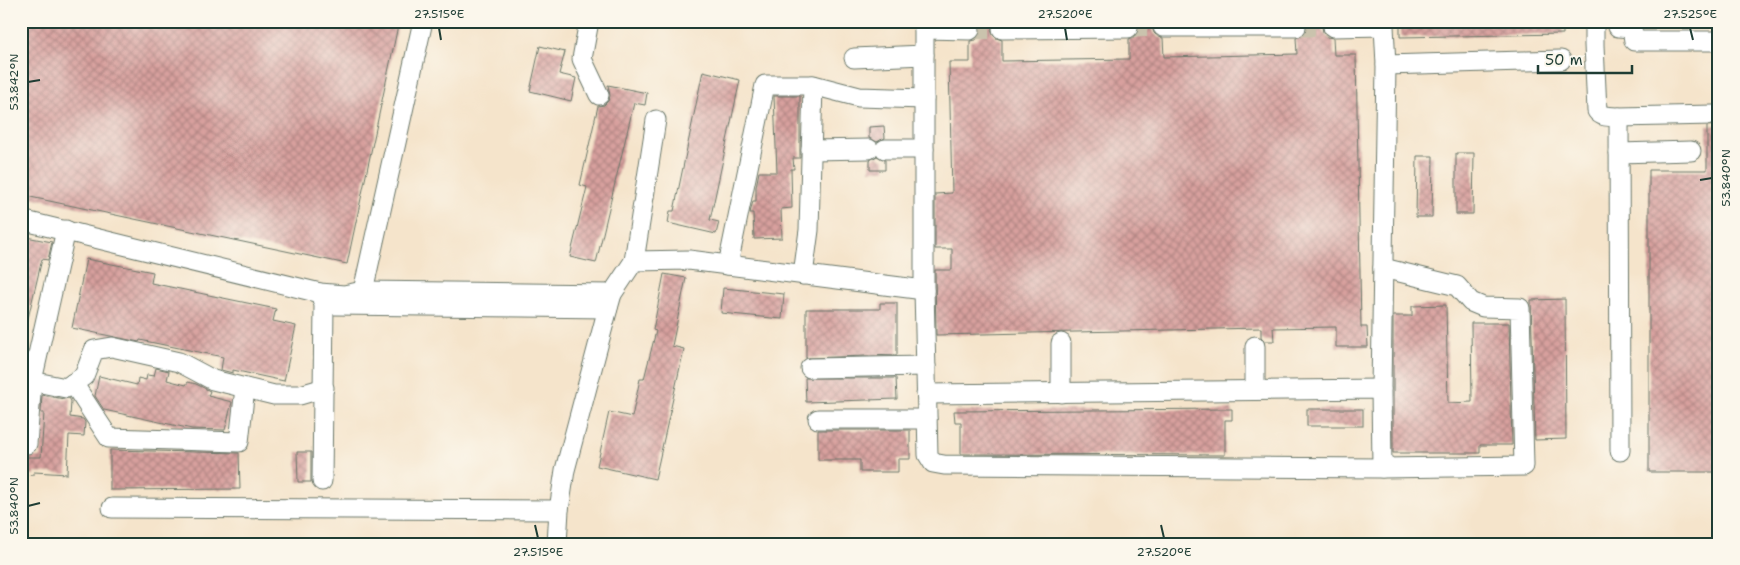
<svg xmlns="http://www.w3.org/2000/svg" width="1740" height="565" viewBox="0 0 1740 565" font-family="'Shantell Sans',sans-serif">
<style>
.building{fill:url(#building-cross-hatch)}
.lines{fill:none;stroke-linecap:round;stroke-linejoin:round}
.minor-tunnel{stroke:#cac3ad;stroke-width:19;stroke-dasharray:19 9;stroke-linecap:butt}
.minor-casing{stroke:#6a7769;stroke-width:21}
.minor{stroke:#fff;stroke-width:19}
.ticks{fill:none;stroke:#1f3d34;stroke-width:2}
.neatline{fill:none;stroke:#1f3d34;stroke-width:2}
.ticks-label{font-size:12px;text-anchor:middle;fill:#1f3d34}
</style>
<defs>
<pattern id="building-cross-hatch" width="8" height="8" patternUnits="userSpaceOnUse" patternTransform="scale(1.25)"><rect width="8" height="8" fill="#d8a09e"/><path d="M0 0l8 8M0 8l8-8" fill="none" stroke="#af8482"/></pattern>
</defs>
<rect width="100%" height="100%" fill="#fbf7ec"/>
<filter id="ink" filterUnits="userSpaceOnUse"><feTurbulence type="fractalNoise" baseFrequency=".02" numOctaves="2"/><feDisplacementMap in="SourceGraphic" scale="10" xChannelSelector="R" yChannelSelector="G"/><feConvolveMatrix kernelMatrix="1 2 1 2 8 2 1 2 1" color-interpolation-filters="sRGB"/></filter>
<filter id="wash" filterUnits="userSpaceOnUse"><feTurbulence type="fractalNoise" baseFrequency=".0096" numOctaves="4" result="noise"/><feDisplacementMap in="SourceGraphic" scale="20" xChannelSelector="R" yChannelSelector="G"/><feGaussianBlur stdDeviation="1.12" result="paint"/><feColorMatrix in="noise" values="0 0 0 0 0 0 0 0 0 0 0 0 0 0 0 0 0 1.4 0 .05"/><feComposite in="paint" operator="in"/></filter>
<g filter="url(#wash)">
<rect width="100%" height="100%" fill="#f5e4cb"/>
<g id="blocks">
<!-- building -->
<g class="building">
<polygon points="21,21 399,21 347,264 21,195"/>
<polygon points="977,21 994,21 991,30 993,35 996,38 1002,40 1002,61 1129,59 1129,39 1134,37 1138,33 1139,27 1137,21 1153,21 1152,27 1154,33 1158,37 1163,38 1164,57 1297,54 1296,38 1302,36 1306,32 1307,27 1306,21 1323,21 1322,27 1323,32 1327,37 1333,38 1334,55 1356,55 1361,327 1367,327 1368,347 1336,347 1336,327 1273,328 1274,341 1265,341 1261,337 1261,328 936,335 935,270 952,270 952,249 935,249 935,194 952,193 949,62 970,62 970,41 976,40 980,35 981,31 980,25"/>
<polygon points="1400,21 1563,21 1563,34 1400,37"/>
<polygon points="540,46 565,52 559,74 576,78 571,101 530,91"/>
<polygon points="703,71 740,80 710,220 719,222 716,234 668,223 670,211 674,211"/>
<polygon points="608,85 647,93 645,105 634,103 596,263 570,257 587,187 580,185 598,106 604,105 608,101 610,96"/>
<polygon points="774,96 800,96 800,158 793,158 794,169 791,169 792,208 781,209 782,238 754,239 753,213 750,213 753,201 756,201 756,187 759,172 777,172"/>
<polygon points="1719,125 1719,472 1649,472 1649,170 1707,170 1707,126"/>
<polygon points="884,126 885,138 877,142 869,138 869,127"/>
<polygon points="1456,153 1474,153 1473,214 1456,214"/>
<polygon points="877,156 885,160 885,170 870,170 870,160"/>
<polygon points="1417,156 1433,156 1432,217 1416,217"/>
<polygon points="21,236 52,242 48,260 42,259 25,331 21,330"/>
<polygon points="86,259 153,272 151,283 276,309 273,321 296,326 284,381 233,370 233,373 221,370 223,357 140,340 139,342 72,328"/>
<polygon points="664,274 686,278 672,346 684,349 655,479 597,466 609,412 632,417 640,379 644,379 656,331 653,330"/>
<polygon points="723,288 784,294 782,319 721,313"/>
<polygon points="1565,299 1566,439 1535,440 1531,300"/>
<polygon points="880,303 897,303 897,355 806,358 806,309 880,309"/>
<polygon points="1446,305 1448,403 1472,402 1471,323 1509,323 1512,445 1480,445 1480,453 1393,453 1393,316 1412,316 1412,306"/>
<polygon points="156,368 169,371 167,380 186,385 188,382 196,384 210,391 208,396 232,402 225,430 192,429 104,410 95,396 99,376 137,385 138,378 146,380 147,375 154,376"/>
<polygon points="805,378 896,378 897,399 806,402"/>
<polygon points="42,395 64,399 69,398 71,401 70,417 83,419 85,422 84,436 69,435 67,474 34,472 34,475 21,474 21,457 41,457 44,413 41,413"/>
<polygon points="1232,409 1232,420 1225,420 1225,455 961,454 961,422 955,422 954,411"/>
<rect x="1307" y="409" width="56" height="17"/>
<polygon points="818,430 910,430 910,459 898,459 898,472 860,472 860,460 818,460"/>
<polygon points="110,450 239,453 240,489 110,490"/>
<polygon points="297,452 311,452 311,482 298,482"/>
</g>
</g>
</g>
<g filter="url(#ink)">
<use href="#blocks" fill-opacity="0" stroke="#6a7769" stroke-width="1"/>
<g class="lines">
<!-- minor-tunnel -->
<g class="minor-tunnel">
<polyline points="1296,27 1333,27"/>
<polyline points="1128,28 1163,27"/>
<polyline points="970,30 1002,29"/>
</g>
<defs>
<g id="minor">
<polyline points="589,21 582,59 599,95"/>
<polyline points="924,21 924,290 928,455 933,463 944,465 1382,468 1524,466 1520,308 1483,307 1471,302 1457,286 1383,268"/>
<path d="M1594,21V45L1597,111C1602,118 1611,116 1619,117L1713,115"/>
<polyline points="1617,21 1618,27 1632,28 1634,41 1719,41"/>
<polyline points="1163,27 1296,27"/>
<polyline points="1333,27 1384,26 1386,65 1381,389"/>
<polyline points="924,29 970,30"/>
<polyline points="1002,29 1128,28"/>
<polyline points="854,58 924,55"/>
<polyline points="1386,65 1561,60"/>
<polyline points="813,85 859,97 924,99"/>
<polyline points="1619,117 1620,451"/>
<polyline points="885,149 924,149"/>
<polyline points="811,150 869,149"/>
<polyline points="1619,153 1691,151"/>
<polyline points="21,220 320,293 344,295 363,291 612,294"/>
<polyline points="634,261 656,120"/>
<polyline points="728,265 765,85 813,85 809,230 803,275"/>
<polyline points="363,291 423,21"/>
<polyline points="320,293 324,305 322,481"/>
<polyline points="335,305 608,308"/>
<polyline points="1061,343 1061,393"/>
<polyline points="1255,346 1255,390"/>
<polyline points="810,368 926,366"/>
<polyline points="21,379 66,388 84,376 94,350 112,347 179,362 213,380 274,395 300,395 324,388"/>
<polyline points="73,383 109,438 239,442 245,388"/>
<polyline points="926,394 1381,389 1382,468"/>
<polyline points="818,419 927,419"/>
<polyline points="21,443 27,444 32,381 66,230"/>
<polyline points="112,508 559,510"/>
<polyline points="557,544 559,510 565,470 608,308 612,294 634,261 689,260 924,290"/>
</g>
</defs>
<!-- minor casing -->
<use href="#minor" class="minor-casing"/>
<!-- minor -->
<use href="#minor" class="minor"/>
</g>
</g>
<!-- ticks -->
<path class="ticks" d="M439,28L441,40M1065,28L1067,40M1690,28L1693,40M28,82L40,80M1700,180L1712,178M28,506L40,503M535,525L538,538M1161,525L1164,538"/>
<!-- margin -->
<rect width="1740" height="565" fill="none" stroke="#fbf7ec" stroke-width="55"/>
<!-- scale -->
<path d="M1538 65v8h94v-8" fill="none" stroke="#1f3d34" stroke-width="2.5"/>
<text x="1545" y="65" font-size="15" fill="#1f3d34" stroke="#fbf7ec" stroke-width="4" paint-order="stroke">50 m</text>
<rect x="28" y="28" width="1684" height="510" class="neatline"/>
<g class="ticks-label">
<text x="439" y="18">27.515°E</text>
<text x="1065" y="18">27.520°E</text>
<text x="1690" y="18">27.525°E</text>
<text transform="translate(14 82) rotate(-90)" y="4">53.842°N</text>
<text transform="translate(1726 178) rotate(-90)" y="4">53.840°N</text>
<text transform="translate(14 506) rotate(-90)" y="4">53.840°N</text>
<text x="538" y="556">27.515°E</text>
<text x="1164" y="556">27.520°E</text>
</g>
</svg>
